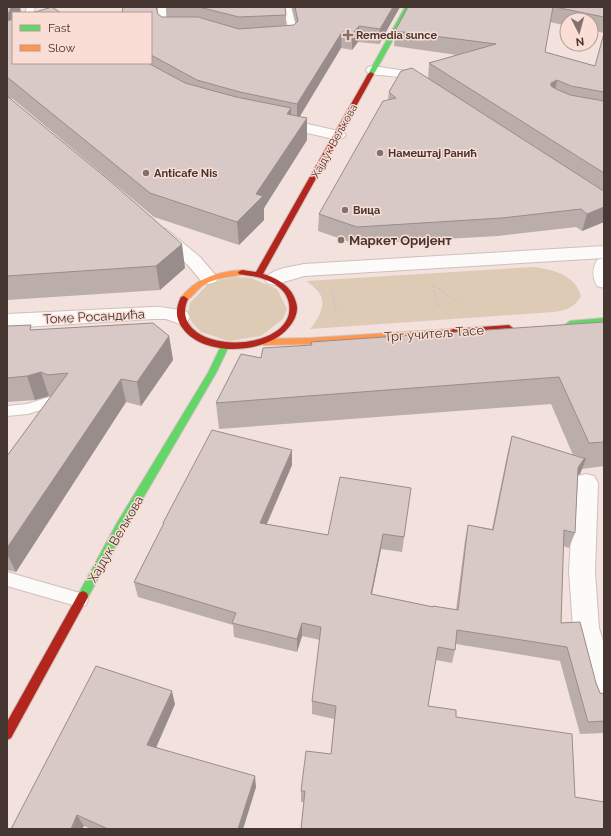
<svg xmlns="http://www.w3.org/2000/svg" width="611" height="836" viewBox="0 0 611 836" font-family="Raleway,sans-serif">
<style>
.green{fill:#decbb6}
.lines{fill:none;stroke-linecap:round;stroke-linejoin:round}
.lane-casing{stroke:#cec0bc;stroke-width:2}
.street-casing{stroke:#cec0bc;stroke-width:2}
.fast-casing{stroke:#cec0bc;stroke-width:2}
.slow-casing{stroke:#cec0bc;stroke-width:2}
.jam-casing{stroke:#cec0bc;stroke-width:2}
.path{stroke:#ccc6c4;stroke-width:2;stroke-dasharray:2.5 2.5;stroke-linecap:butt}
.lane{fill:#fdfafa;fill-rule:evenodd}
.street{fill:#fdfafa;fill-rule:evenodd}
.fast{fill:#63d668;fill-rule:evenodd}
.slow{fill:#ff974d;fill-rule:evenodd}
.jam{fill:#b3261e;fill-rule:evenodd}
.wall{fill:#bbadaa;fill-rule:evenodd}
.shaded-wall{fill:#988d8b}
.building{fill:#d9c9c6;stroke:#988d8b}
.poi-dot{fill:#82726e;stroke:#faddd4;stroke-width:1.5}
.labels{text-anchor:middle;stroke-width:3;stroke-linejoin:round;paint-order:stroke}
.far-poi-label{font-size:11px;font-weight:bold;fill:#453632;stroke:#faddd4;text-anchor:start}
.far-street-label{font-size:11px;fill:#453632;stroke:#faddd4}
.poi-label{font-size:13px;font-weight:bold;fill:#453632;stroke:#faddd4;text-anchor:start}
.street-label{font-size:13px;fill:#453632;stroke:#faddd4}
</style>
<rect width="100%" height="100%" fill="#f2e1dc"/>
<!-- green -->
<g class="green">
<path d="M534,267C554,270 575,275 581,296C574,308 567,310 554,312L310,329C317,320 327,306 320,294C317,289 311,285 307,281Z"/>
<polygon points="235,277 251,278 277,289 287,309 283,319 261,336 229,341 201,332 192,323 188,313 190,303 207,285 220,280"/>
</g>
<g class="lines">
<defs>
<g id="lane">
<polygon points="27,7 35,7 33,13 25,13"/>
<polygon points="158,7 166,7 166,18 168,27 174,27 175,29 174,31 165,31 161,29 158,18"/>
<polygon points="283,7 291,7 298,35 296,39 287,41 283,38 290,35"/>
<polygon points="49,397 54,398 56,402 54,406 28,414 7,416 7,406 27,404"/>
<polygon points="7,572 80,593 86,595 88,600 86,605 80,607 7,586"/>
</g>
<g id="street">
<path d="M373,66L413,72L432,87L430,90C417,93 413,81 402,78C391,75 379,76 368,73L366,70L368,67Z"/>
<polygon points="277,117 343,132 346,135 343,138 338,140 272,125 269,122 272,119"/>
<polygon points="160,228 166,229 200,257 218,278 216,282 209,284 202,282 188,265 154,237 151,233 154,229"/>
<path d="M604,246V258L304,276L274,285L267,283L265,279C272,268 292,267 304,264Z"/>
<path d="M604,258V288L597,286C592,277 592,269 597,260Z"/>
<path d="M152,307C165,307 175,309 187,312L190,317L187,322L180,324L166,319H152L7,328V314Z"/>
<polygon points="586,474 594,476 598,483 595,572 599,628 604,644 604,709 594,705 590,695 573,628 569,572 574,483 578,476"/>
</g>
<g id="fast">
<polygon points="405,7 411,7 374,74 369,75 368,74"/>
<polygon points="604,318 604,324 570,327 566,324 570,321"/>
<polygon points="225,343 229,346 216,373 125,529 87,599 83,601 79,599 78,596 79,593 117,523 208,373 221,346"/>
</g>
<g id="slow">
<path d="M242,270H245V274C231,277 218,277 205,284C198,288 190,300 184,302L180,299C195,278 218,272 242,270Z"/>
<polygon points="453,329 456,330 457,332 456,334 311,344 263,345 259,342 263,339 311,338"/>
</g>
<g id="jam">
<path d="M371,72L374,74L263,274C278,278 292,287 296,302C299,311 295,320 289,327C267,355 201,358 181,326C175,316 176,307 181,297L184,296L188,299C183,310 184,320 193,329C220,355 301,342 288,300C285,290 275,283 266,280C258,276 248,276 239,274L238,272L242,270L256,272L368,74Z"/>
<polygon points="509,325 513,328 512,330 453,335 449,332 453,329"/>
<polygon points="83,591 87,593 88,596 87,599 11,738 7,740 7,722 79,593"/>
</g>
</defs>
<!-- lane casing -->
<use href="#lane" class="lane-casing"/>
<!-- street casing -->
<use href="#street" class="street-casing"/>
<!-- fast casing -->
<use href="#fast" class="fast-casing"/>
<!-- slow casing -->
<use href="#slow" class="slow-casing"/>
<!-- jam casing -->
<use href="#jam" class="jam-casing"/>
<!-- path -->
<g class="path">
<polyline points="432,285 439,309"/>
<polyline points="434,285 462,306"/>
<polyline points="332,291 337,315"/>
</g>
<!-- lane -->
<use href="#lane" class="lane"/>
<!-- street -->
<use href="#street" class="street"/>
<!-- fast -->
<use href="#fast" class="fast"/>
<!-- slow -->
<use href="#slow" class="slow"/>
<!-- jam -->
<use href="#jam" class="jam"/>
</g>
<!-- wall -->
<g class="wall">
<polygon points="7,7 20,7 21,13 13,63 151,63 151,13 158,14 162,17 167,17 166,7 285,7 286,15 286,26 294,25 296,24 292,7 400,7 379,44 358,42 352,50 341,48 300,116 307,140 264,208 264,220 239,245 154,217 13,99 10,98 185,268 160,290 7,300"/>
<path d="M408,7H604V222L582,231L576,227L498,236L356,244L318,231L319,214L388,100L389,92L428,79L429,63L457,55L394,46L395,31ZM567,20H591V30L604,33L595,66L545,52L550,22L567,26Z"/>
<polygon points="604,322 604,466 582,469 580,474 578,475 575,533 569,548 563,546 561,623 596,683 600,693 604,694 604,733 580,734 560,661 456,644 455,650 452,663 436,660 428,706 456,717 575,797 604,829 301,829 304,802 301,802 301,791 331,754 334,719 312,714 312,701 320,640 302,636 297,652 234,637 233,625 138,597 134,582 163,525 163,523 292,465 267,524 328,535 411,488 402,552 381,549 372,594 433,607 456,610 465,540 468,525 492,529 508,451 512,436 573,455 551,404 219,429 216,403 261,358 311,345 311,342"/>
<polygon points="7,326 33,330 169,336 173,360 141,406 126,402 16,572 7,570 7,456 51,397 49,396 35,400 7,402"/>
<polygon points="604,632 604,639 603,634"/>
<polygon points="175,704 156,747 256,787 243,829 91,829 84,826 82,829 11,829"/>
</g>
<!-- shaded-wall -->
<g class="shaded-wall">
<polygon points="11,7 20,7 21,13 13,13 13,36 7,29 7,17"/>
<polygon points="393,7 400,7 379,44 380,29"/>
<polygon points="359,26 358,42 352,50 352,34"/>
<polygon points="342,32 341,48 297,121 297,104"/>
<polygon points="557,80 554,97 547,100 551,83"/>
<polygon points="291,108 291,131 287,114"/>
<polygon points="307,118 307,140 264,208 264,220 239,245 237,222"/>
<polygon points="604,207 604,222 582,231 587,214"/>
<polygon points="182,244 185,268 160,290 156,266"/>
<polygon points="169,336 173,360 141,406 137,382"/>
<polygon points="41,372 49,396 35,400 27,376"/>
<polygon points="121,379 126,402 16,572 7,554 7,548"/>
<polygon points="292,450 292,465 261,537 260,523"/>
<polygon points="586,459 580,474 577,475 578,468 583,460"/>
<polygon points="383,534 381,549 369,608 371,594"/>
<polygon points="302,623 302,636 297,652 297,639"/>
<polygon points="172,691 175,704 152,757 147,745"/>
<polygon points="255,776 256,787 243,829 238,829"/>
<polygon points="77,815 84,826 82,829 71,829"/>
</g>
<!-- building -->
<g class="building">
<polygon points="7,7 11,7 7,17"/>
<polygon points="52,7 61,13 32,13"/>
<polygon points="123,7 156,7 158,14 162,17 198,17 239,29 294,25 298,21 295,7 393,7 380,29 359,26 352,34 342,32 297,104 240,92 197,80 151,55 151,13 122,13"/>
<polygon points="167,7 285,7 286,15 239,17 199,7"/>
<polygon points="408,7 553,7 545,52 595,66 604,33 604,92 571,86 557,80 551,83 551,86 556,89 570,95 604,101 604,173 429,63 496,44 395,31"/>
<polygon points="555,7 604,7 604,17"/>
<polygon points="13,19 13,63 148,63 185,83 236,97 291,108 287,114 307,118 256,194 263,196 237,222 150,193 7,77 7,21"/>
<polygon points="412,68 602,190 604,190 604,207 587,214 581,209 502,218 357,227 319,214 383,101 396,98 389,92 401,71"/>
<polygon points="7,96 110,181 182,244 156,266 7,276"/>
<polygon points="604,322 604,442 589,443 559,377 216,403 241,354 261,358 263,348 312,345 311,342"/>
<polygon points="153,323 169,336 137,382 121,379 7,548 7,456 68,373 48,375 41,372 27,376 7,378 7,326 31,325 30,330"/>
<polygon points="212,430 292,450 260,523 328,535 340,477 411,488 404,537 383,534 371,594 433,607 433,606 458,610 468,525 493,530 512,436 586,459 583,460 578,468 575,533 564,530 561,623 580,622 596,683 600,693 604,694 604,721 588,722 567,647 457,630 455,650 438,647 428,706 456,710 456,717 572,734 575,797 604,802 604,829 301,829 305,791 301,791 306,751 331,754 336,706 312,701 321,627 302,623 297,639 232,623 236,613 134,582 164,523 163,523"/>
<polygon points="96,666 172,691 147,745 255,776 238,829 108,829 77,815 71,829 11,829"/>
</g>
<!-- markers -->
<g class="poi-dot">
<path d="M346 29h4v4h4v4h-4v4h-4v-4h-4v-4h4z"/>
<circle cx="380" cy="153" r="4"/>
<circle cx="146" cy="173" r="4"/>
<circle cx="345" cy="210" r="4"/>
<circle cx="341" cy="240" r="4"/>
</g>
<g class="labels">
<!-- far-poi labels -->
<g class="far-poi-label">
<text x="356" y="39">Remedia sunce</text>
<text x="388" y="157">Намештај Ранић</text>
<text x="154" y="177">Anticafe Nis</text>
<text x="353" y="214">Вица</text>
</g>
<!-- far-street labels -->
<g class="far-street-label">
<text transform="translate(334 141) rotate(-61)" y="4">Хајдук Вељкова</text>
</g>
<!-- poi labels -->
<g class="poi-label">
<text x="349" y="245">Маркет Оријент</text>
</g>
<!-- street labels -->
<g class="street-label">
<text transform="translate(94 316) rotate(-3)" y="5">Томе Росандића</text>
<text transform="translate(434 333) rotate(-4)" y="5">Трг учитељ Тасе</text>
<text transform="translate(115 539) rotate(-60)" y="5">Хајдук Вељкова</text>
</g>
</g>
<!-- border -->
<rect width="611" height="836" fill="none" stroke="#453632" stroke-width="16"/>
<!-- legend -->
<rect x="12" y="12" width="140" height="52" fill="#faddd4" stroke="#b29a93"/>
<rect x="20" y="25" width="20" height="6" fill="#63d668" stroke="#b29a93"/>
<text x="48" y="32" font-size="12" fill="#453632">Fast</text>
<rect x="20" y="45" width="20" height="6" fill="#ff974d" stroke="#b29a93"/>
<text x="48" y="52" font-size="12" fill="#453632">Slow</text>
<!-- north arrow -->
<g transform="translate(579 32) rotate(174)"><circle r="19" fill="#faddd4" stroke="#b29a93"/>
<path d="M0-3L7 15L0 10L-7 15Z" fill="#82726e"/>
<text y="-6" font-size="11" font-weight="bold" text-anchor="middle" fill="#453632">N</text>
</g>
</svg>
